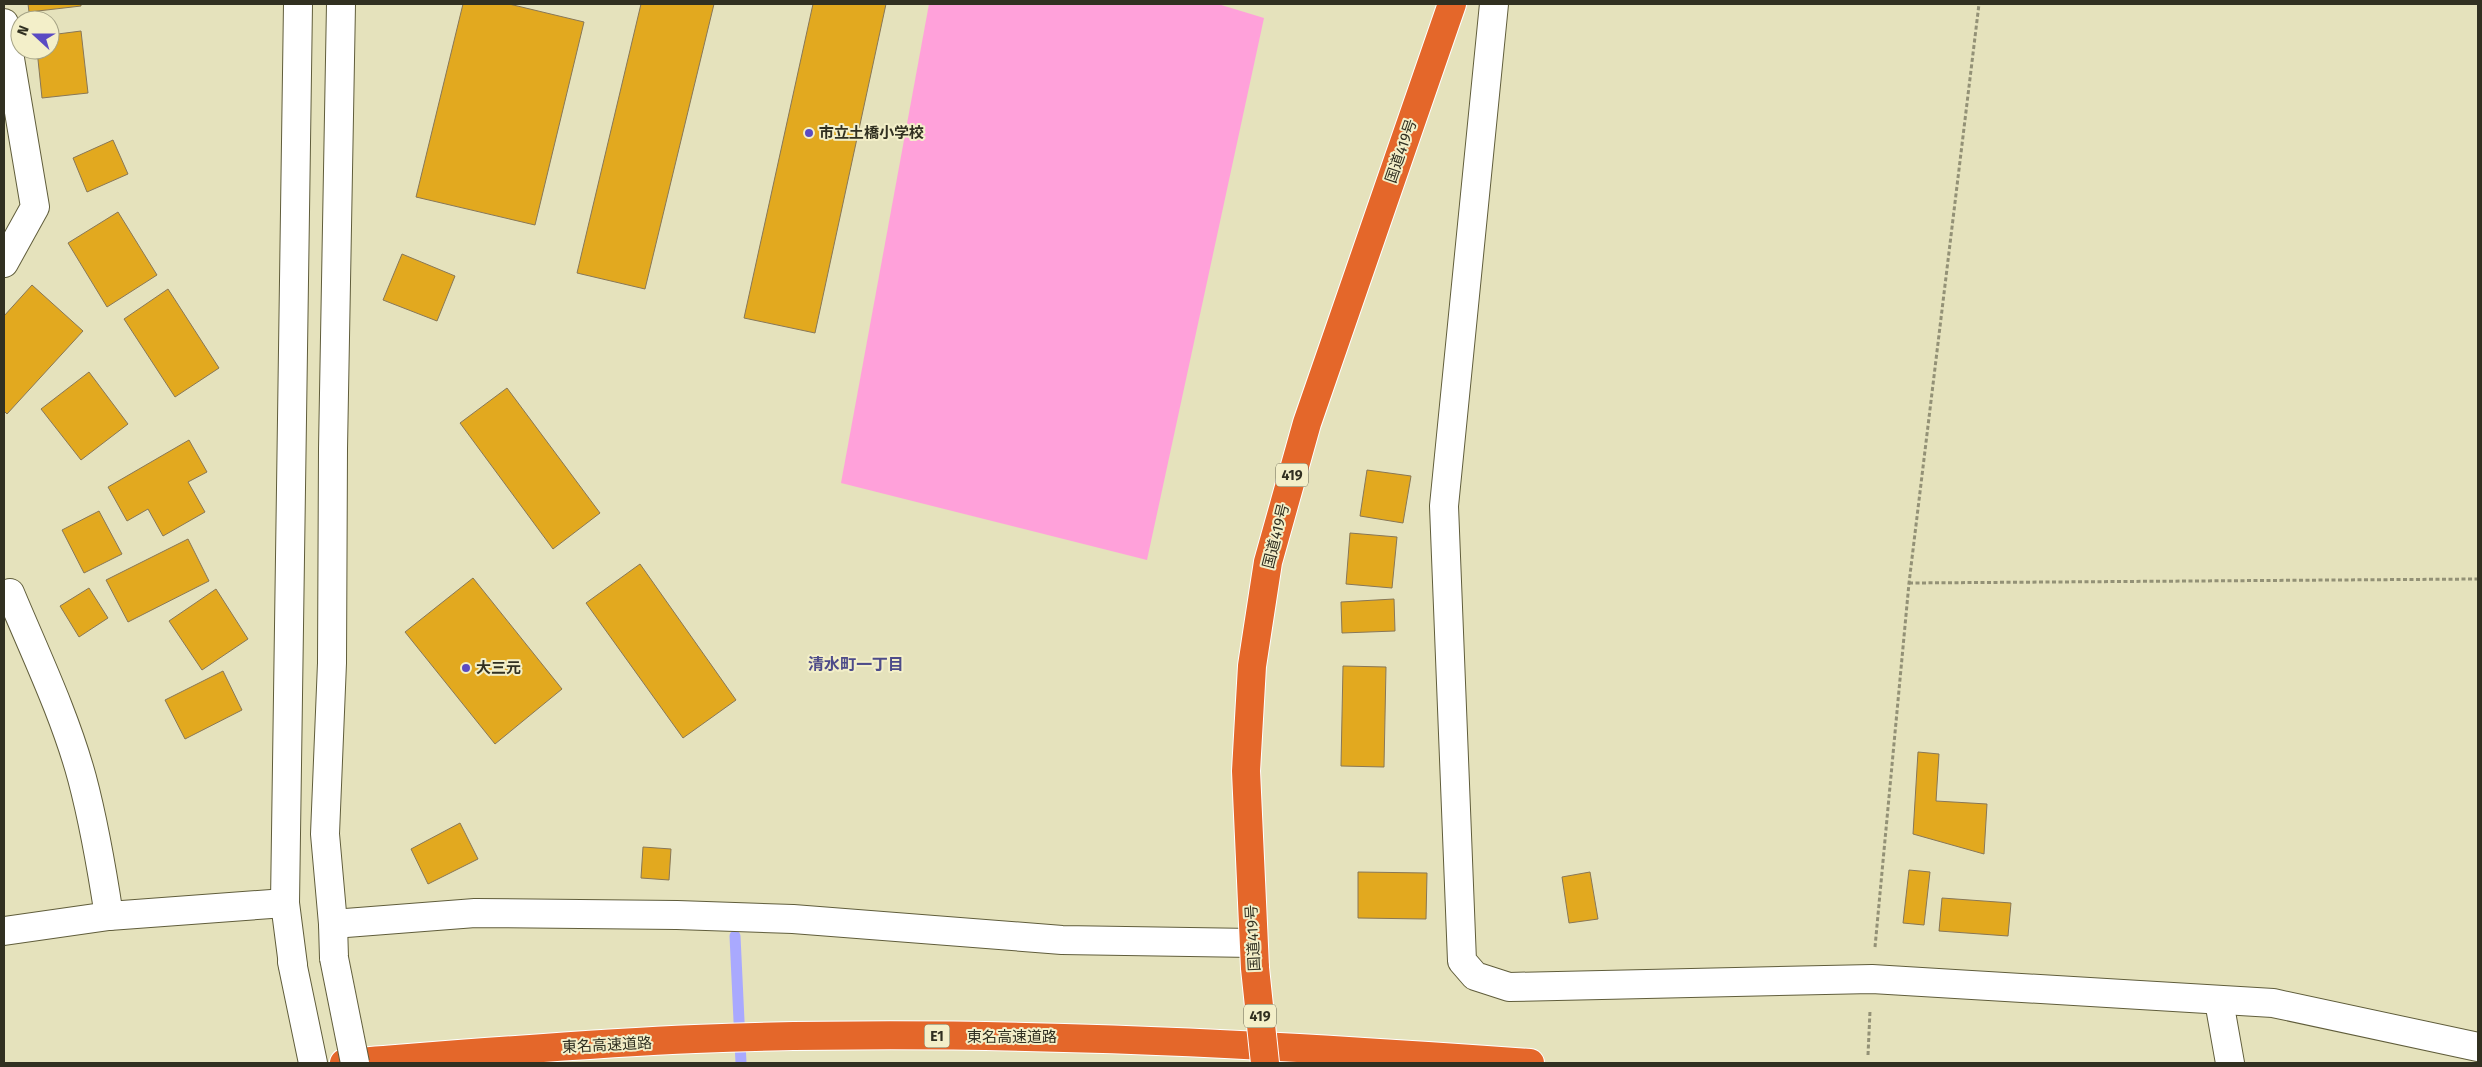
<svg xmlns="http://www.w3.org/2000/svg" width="2482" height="1067" viewBox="0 0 2482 1067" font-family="'Fira Sans','Noto Sans JP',sans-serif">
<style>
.green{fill:#ffa1da}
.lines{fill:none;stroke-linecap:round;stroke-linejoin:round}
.stream{stroke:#a9a9fe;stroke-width:11}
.building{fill:#e2a91f;stroke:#887757}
.street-casing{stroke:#605d3b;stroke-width:30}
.secondary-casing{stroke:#605d3b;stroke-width:30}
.highway-casing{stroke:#fff;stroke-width:30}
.path{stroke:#939176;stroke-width:3;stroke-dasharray:4 2.5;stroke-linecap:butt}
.street{stroke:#fff;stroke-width:28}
.secondary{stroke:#fff;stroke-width:28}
.highway{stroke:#e4672a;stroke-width:28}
.secondary-bridge-casing{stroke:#605d3b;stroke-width:30;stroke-linecap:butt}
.highway-bridge-casing{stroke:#fff;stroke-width:30;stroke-linecap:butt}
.secondary-bridge{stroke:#fff;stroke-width:28}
.highway-bridge{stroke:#e4672a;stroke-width:28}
.poi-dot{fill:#5a4bc3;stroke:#f3efc9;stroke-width:2}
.labels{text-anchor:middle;stroke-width:4;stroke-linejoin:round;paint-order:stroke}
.shield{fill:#f3efc9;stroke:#6b6953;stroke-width:1}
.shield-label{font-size:14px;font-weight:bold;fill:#313021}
.poi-label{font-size:15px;font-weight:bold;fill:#313021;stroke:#f3efc9;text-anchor:start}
.street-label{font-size:15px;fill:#313021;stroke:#f3efc9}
.neighbourhood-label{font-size:16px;font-weight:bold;fill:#4d4b89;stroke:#f3efc9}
</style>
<rect width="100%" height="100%" fill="#e5e2bc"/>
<!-- green -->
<polygon class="green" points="929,4 1218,4 1264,18 1147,560 841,483"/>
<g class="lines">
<!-- stream -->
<polyline class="stream" points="735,936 741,1063"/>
</g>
<!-- building -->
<g class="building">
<polygon points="28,4 81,4 81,6 29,12"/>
<polygon points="463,4 509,4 584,22 535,225 416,197"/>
<polygon points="641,4 714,4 645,289 577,273"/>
<polygon points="813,4 886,4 815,333 744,318"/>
<polygon points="81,31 88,93 42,98 37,50 50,50 50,35"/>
<polygon points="113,140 128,174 87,192 73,158"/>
<polygon points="118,212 157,275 107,307 68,243"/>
<polygon points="402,254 455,276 437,321 383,300"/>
<polygon points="32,285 83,331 7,414 4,411 4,316"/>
<polygon points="168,289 219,368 175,397 124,319"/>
<polygon points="89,372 128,424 81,460 41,409"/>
<polygon points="507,388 600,513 553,549 460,423"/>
<polygon points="189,440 207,472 188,482 205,512 163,536 148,509 127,521 108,487"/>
<polygon points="1367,470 1411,476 1403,523 1360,516"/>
<polygon points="99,511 122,554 84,573 62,530"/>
<polygon points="1350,533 1397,537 1392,588 1346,584"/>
<polygon points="188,539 209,581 128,622 106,580"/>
<polygon points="640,564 736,700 683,738 586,603"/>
<polygon points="473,578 562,689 495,744 405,632"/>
<polygon points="89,588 108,618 79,637 60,606"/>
<polygon points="216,589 248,639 202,670 169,621"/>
<polygon points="1394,599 1395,631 1342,633 1341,602"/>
<polygon points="1343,666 1386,667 1384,767 1341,766"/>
<polygon points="223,671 242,710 185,739 165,700"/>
<polygon points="1918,752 1939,754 1936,801 1987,804 1984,854 1913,834"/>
<polygon points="460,823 478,859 428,884 411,849"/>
<polygon points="643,847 671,849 669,880 641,878"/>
<polygon points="1909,870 1930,872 1924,925 1903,923"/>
<polygon points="1358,872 1427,873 1426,919 1358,918"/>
<polygon points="1590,872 1598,919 1569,923 1562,877"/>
<polygon points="1942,898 2011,903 2008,936 1939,931"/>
</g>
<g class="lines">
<defs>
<g id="street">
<polyline points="1494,4 1444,506 1462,961 1475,976 1509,987 1872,979 2273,1003 2478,1047"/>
<polyline points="4,23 35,207 4,263"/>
<polyline points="333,924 475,913 677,915 793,919 1062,940 1253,943"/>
<polyline points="4,931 109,916"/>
<polyline points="2219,1001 2230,1063"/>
</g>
<g id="secondary">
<path d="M10,593C35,653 65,715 82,778C94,823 102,870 109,916L285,903"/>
<polyline points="334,958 333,924 325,834 332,663 333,449 341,4"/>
<polyline points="292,962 313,1063"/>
<polyline points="293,965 285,903 298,4"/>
</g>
<g id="highway">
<polyline points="1255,968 1246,771 1252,666 1268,562 1307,423 1452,4"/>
<path d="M344,1063C461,1054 578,1044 695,1039C974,1028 1252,1043 1530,1063"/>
</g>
</defs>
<!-- street casing -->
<use href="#street" class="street-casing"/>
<!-- secondary casing -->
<use href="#secondary" class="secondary-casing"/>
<!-- highway casing -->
<use href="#highway" class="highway-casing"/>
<!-- path -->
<g class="path">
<polyline points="1909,583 2478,579"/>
<polyline points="1875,947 1909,583 1979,4"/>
<polyline points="1868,1055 1870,1011"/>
</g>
<!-- street -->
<use href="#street" class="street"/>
<!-- secondary -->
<use href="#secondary" class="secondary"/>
<!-- highway -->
<use href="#highway" class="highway"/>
<defs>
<polyline id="secondary-bridge" points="334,958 355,1063"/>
<polyline id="highway-bridge" points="1255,968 1265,1063"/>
</defs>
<!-- secondary-bridge casing -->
<use href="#secondary-bridge" class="secondary-bridge-casing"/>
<!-- highway-bridge casing -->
<use href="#highway-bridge" class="highway-bridge-casing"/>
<!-- secondary-bridge -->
<use href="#secondary-bridge" class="secondary-bridge"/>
<!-- highway-bridge -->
<use href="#highway-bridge" class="highway-bridge"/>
</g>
<!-- markers -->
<g class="poi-dot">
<circle cx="809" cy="133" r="5"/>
<circle cx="466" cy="668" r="5"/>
</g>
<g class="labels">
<!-- shield labels -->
<g class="shield">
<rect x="1276" y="463.5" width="32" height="23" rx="4"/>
<rect x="1244" y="1004.5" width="32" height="23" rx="4"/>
<rect x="924.5" y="1024.5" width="25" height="23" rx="4"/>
</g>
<g class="shield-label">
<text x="1292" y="480">419</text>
<text x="1260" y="1021">419</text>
<text x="937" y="1041">E1</text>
</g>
<!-- poi labels -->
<g class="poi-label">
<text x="819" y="138">市立土橋小学校</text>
<text x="476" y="673">大三元</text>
</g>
<!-- street labels -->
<g class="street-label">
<text transform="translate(1401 151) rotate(-71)" y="5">国道419号</text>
<text transform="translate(1276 536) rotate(-76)" y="5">国道419号</text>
<text transform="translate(1253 938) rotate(-93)" y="5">国道419号</text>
<text x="1012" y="1042">東名高速道路</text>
<text transform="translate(607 1045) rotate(-3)" y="5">東名高速道路</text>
</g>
<!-- neighbourhood labels -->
<g class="neighbourhood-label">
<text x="856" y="670">清水町一丁目</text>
</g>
</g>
<!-- border -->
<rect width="2482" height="1067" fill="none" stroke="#313021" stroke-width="10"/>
<!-- north arrow -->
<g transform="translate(35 35) rotate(291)"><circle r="24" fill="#f3efc9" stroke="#a5a386"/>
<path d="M0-4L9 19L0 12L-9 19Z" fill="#5a4bc3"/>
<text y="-8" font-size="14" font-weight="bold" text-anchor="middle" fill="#313021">N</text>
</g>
</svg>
